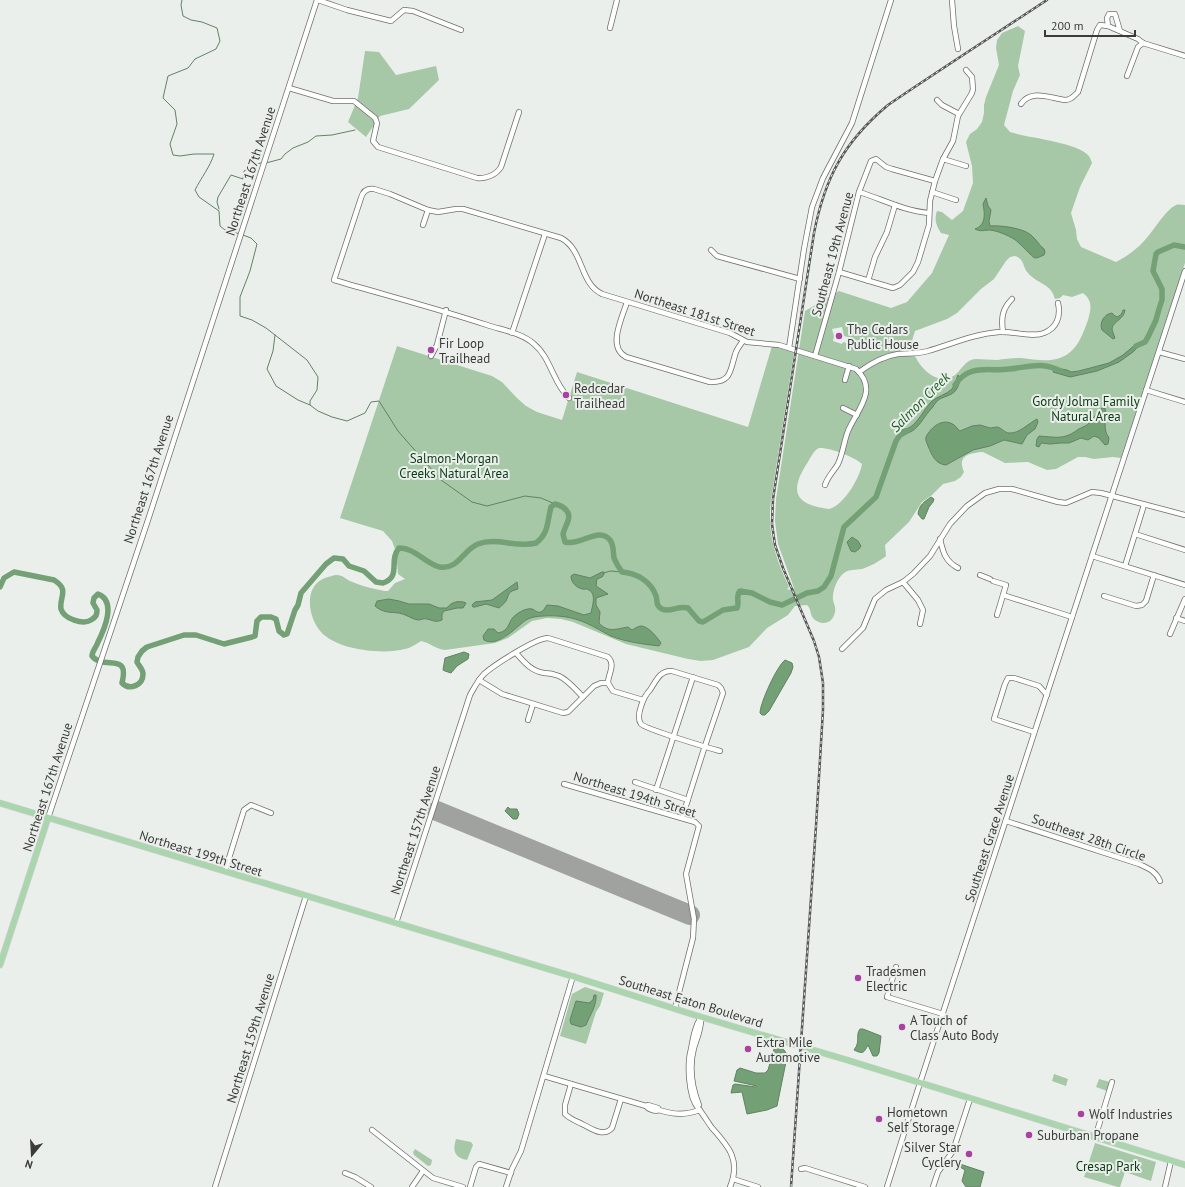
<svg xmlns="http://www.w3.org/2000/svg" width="1185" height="1187" viewBox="0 0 1185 1187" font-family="'PT Sans',sans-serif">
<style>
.green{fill:#a6c8a7;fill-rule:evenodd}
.water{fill:#74a076;stroke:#638264}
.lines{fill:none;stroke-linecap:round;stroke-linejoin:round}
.stream{stroke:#638264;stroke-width:1}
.river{stroke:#74a076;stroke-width:5.5}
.runway{stroke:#a0a2a0;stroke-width:20}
.minor-casing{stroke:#6c6f6c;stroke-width:6}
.major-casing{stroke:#ccc;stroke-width:7}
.minor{stroke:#fff;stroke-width:4.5}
.major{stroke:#a9d6ad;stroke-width:5.5}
.rail-casing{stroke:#555655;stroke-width:2.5}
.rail{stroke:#ebefeb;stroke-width:1;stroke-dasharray:3;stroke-linecap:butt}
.poi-dot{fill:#aa40a1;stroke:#ebefeb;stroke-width:1.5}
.labels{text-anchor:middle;stroke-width:4;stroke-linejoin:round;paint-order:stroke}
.street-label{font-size:13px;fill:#3a3b3a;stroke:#ebefeb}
.poi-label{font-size:13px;fill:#3a3b3a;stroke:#ebefeb;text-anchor:start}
.park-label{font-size:13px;fill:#083b12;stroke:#ebefeb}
.water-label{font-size:14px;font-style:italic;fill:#20602a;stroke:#ebefeb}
</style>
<rect width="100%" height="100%" fill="#ebefeb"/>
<!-- green -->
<g class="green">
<path d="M1018,26L1025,31L1018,66L1020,75L1013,91L1004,125L1010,132C1028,138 1076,142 1088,155C1090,157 1091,160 1092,163L1080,187L1071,213L1076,230L1077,239L1081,247L1116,262C1126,257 1137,249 1144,241C1153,232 1165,210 1176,205C1179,204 1182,205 1185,205V263L1121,458L1113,457L1094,459L1085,457H1078L1056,469L1047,470L1028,462L1005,463L983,452C968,453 957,456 964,472L961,477L955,481L943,484L932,495L922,502L909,522L885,545L886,556C880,561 869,567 862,569C856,570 849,569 844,573C837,578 832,592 833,600C834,604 836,608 835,612C833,623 823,626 815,620C809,616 812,609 807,605L795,606L788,615L767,628L749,647L713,660L701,661L688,659L626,644L573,622L561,619L547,618L532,621L508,638L495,643L445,650C436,649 430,643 421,641C416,644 411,648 405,649C383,655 337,650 321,632C308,618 303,586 325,578C329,577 333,575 337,575C342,575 346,579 350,581C362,586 373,589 385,591H388L395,583L405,579L398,574L396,552L392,541L383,531L340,518L397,346L492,376L502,382L517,398L526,406L537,412L562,420L577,372L748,427L772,346L794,352L771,500C767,534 775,556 789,587L787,589L791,590L794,588L778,544L775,521L776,499L805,311L839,291L891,308L907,302L932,273L949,235L941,233C936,225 934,220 937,211L942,212L952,220L963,211L973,183L972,166L966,142L970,134L977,129L982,122L984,113V105L986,97L999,65L996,48L997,40L1002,33ZM1015,256C1025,259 1022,267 1028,273C1037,284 1051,283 1055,299L1060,298L1063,295L1072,297L1083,293C1093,301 1091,309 1088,320C1081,339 1075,357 1051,360C1041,361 1031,359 1021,358C1013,358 1005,359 997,360C990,360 983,359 976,359C962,360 961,375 949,378C930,383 912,359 912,343C912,339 914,335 915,331L947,319L957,313L981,289L994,279L1006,261L1010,257ZM842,327L844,336L855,339L853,345L843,342L842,344L833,341L834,336L832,329ZM819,448C829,447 855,457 862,464C860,478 843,506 829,509C798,505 788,494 806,465C810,459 813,451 819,448Z"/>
<polygon points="365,51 379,52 396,75 436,66 439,80 409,109 380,116 366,137 348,122 358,98"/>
<polygon points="585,987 604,993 600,1006 596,1012 586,1044 560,1036 572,994"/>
<polygon points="1054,1074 1068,1079 1066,1086 1052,1081"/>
<polygon points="1099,1079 1110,1082 1107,1091 1096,1087"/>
<path d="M456,1139L471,1142L473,1145L467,1160C455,1158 452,1151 456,1139Z"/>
<polygon points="1095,1143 1156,1162 1151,1181 1125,1172 1120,1187 1118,1187 1084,1177"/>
<polygon points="415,1149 432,1160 431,1165 428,1166 414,1155 413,1152"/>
</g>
<!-- water -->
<g class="water">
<path d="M986,198L988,206L991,210L989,221L990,226C1000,225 1023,228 1031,235C1036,239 1039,245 1044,249L1045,252L1044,255C1041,256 1038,258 1035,258C1033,258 1019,242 1014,239C1007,235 998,231 990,230C985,230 980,232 975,229C986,225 985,214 983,204Z"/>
<path d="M1123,310H1125C1124,319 1114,321 1112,328C1112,331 1114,335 1115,338L1113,339L1102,330C1099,323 1104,314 1112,313L1115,316C1119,318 1122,314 1123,310Z"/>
<polygon points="1144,341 1133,352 1119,362 1097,371 1070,377 1053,372 1055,368 1067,370 1071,372 1079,371 1109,363 1123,355 1136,344"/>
<path d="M958,375C961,380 959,385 956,390C952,396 943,396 937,401C935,403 934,406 932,408C922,418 917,435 900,434L903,429C915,430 923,410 931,402C937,396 946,395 952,389C955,385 956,380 958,375Z"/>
<path d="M1102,408H1105C1107,419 1102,429 1109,438L1108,444L1105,445L1099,438L1094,436L1088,440L1081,438L1069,443H1061L1050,444L1041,443L1039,447L1036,446L1037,439L1039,436C1055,437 1063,440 1076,431C1079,428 1084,427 1087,425C1093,420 1096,413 1102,408Z"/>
<path d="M1037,419L1038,422L1035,429L1027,435L1022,444L1004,440L990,446L973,450L946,465C935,464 932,455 928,446C927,443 925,440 926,437C931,427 943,417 954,425C956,426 958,430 960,431L972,426L980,425L990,428L997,427C1002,428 1005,433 1009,433C1019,434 1029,423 1037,419Z"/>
<path d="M931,497L934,499L933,502L929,507L924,519H922L918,514C919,505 924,502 931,497Z"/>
<polygon points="852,537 858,541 861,546 859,549 855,552 851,551 847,542"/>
<path d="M602,572H604V574L602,577L597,579L596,586L608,594L596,598V605L600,612L599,623C608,633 616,629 628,627L632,630C634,629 638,626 641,626C648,626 657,637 661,643L659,646C643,644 626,642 611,636C603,632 595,627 586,623C573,617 558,615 544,616C538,616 531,617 526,620C516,627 498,648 484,640L483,636L488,629H494L498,633C511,631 507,620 517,614C521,611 527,608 532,609C535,610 537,613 541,612C544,611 545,607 547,605L558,606L584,615L591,613C592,607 597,594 589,590C585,588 586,590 583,589C576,588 571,582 571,576L574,574L590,578Z"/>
<path d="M517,582L518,589C508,592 510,592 506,601C505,603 501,606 499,608L486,604L475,607H473L472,605L475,602L492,600Z"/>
<path d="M389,599L399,601L409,604H429L439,608H447C451,602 459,600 466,603L463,608H457L444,611L442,614V620C435,623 433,620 427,619C424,618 421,620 418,620C411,619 406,614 399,613C390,612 383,613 375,606L377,601Z"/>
<polygon points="464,652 469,654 468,659 457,666 451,673 445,671 443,670 445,658"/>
<path d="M785,660L792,663L793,667L791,673L769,711L765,715H762L760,713C760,703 777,666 785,660Z"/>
<polygon points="508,807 510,809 517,809 519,814 517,819 513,819 505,811"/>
<path d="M594,995H596C597,1005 590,1015 586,1025L581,1027L571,1024L570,1020L576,1001L589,1003L593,1000Z"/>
<path d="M860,1029H863L881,1036L879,1053L877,1056H873L868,1045C864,1052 864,1055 854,1050C861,1041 855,1036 860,1029Z"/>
<path d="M776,1047C783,1047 786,1051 787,1057L777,1106L767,1110L747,1114L742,1092L731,1093L733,1085L735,1084L756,1087L757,1086L734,1081L737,1070L740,1068L756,1073H765L768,1070L774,1049Z"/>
<polygon points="960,1164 984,1172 980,1187 966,1187 962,1181 965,1170 960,1167"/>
</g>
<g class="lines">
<!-- stream -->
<g class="stream">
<path d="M182,0L181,5L183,16L191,20L202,22L217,28L220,41L216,49L195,59L188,68L168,76L163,98L175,110L177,124L170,144L173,155L180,156L194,154H214C210,167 201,178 195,190L199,197L219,211L220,226L225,230L240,234"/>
<polyline points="266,163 281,159 285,154 293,148 308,142 316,136 332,135 355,130"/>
<polyline points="219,209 217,202 218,197 231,175 243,179 244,171 256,164 261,163"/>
<polyline points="243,235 251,238 257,244 250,271 240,297 240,316 252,320 266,328 307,360 318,377 317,390 310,401 310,405 318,411 332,417 347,421 365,413 371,402 379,401 398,431 441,480 472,502 487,506 525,496 541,498 555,504"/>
<polyline points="275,335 273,351 267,369 276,386 298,400 310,405"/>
<polyline points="604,573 610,571 622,572"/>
</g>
<!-- river -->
<g class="river">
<polyline points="1136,346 1145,342 1148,337 1156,320 1159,309 1162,300 1162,289 1153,271 1156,254 1158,252 1174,245 1185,247"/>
<path d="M955,385C969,363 989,372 1009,369C1030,367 1040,361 1061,371"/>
<path d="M0,587L4,578L14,572L54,580C70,590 59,597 61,609C64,619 83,625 91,620C96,617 97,615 97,610L93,603L94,598L98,594C117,601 104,630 98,642C96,648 92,651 92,656C104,671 130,651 122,683C130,691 143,685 143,674C143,669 139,666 137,662L138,657L142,651L147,647L184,635H196L224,644L252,637L255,636L257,621L261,617H271L276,619L279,631L284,635L287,634L295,610L298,605L301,593L326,564L334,558L343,559L349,566L364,571L376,582L383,583C402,576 388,561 399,548C414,547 427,565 440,567C458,570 463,550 478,544C496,537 517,548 536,543C549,533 547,522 551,507L555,504C559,505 563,506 566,510C573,517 565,525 563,534L565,542C581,546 599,526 610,540C614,545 613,552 614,558C616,563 619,568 622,572C636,573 651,581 656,596C658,601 655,605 662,609C670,613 678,605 688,608L699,621L703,622L723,610L737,608C740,603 735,596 740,591L752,593L770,602L782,605L807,593L818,591L824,587L831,576L844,527L876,497L896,441L900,435L907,431"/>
</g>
<!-- runway -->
<polyline class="runway" points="437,811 690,915"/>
<defs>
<g id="minor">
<polyline points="318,0 347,10 391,21 404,10 413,11 461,30"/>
<polyline points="952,0 954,26 958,49"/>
<polyline points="610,28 617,0"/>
<polyline points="1120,31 1115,14 1109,14 1107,18 1108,26 1138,39 1143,43 1185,56"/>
<polyline points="1127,76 1138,47 1143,43"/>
<path d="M289,88L333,101H354L375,118L377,123L373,141L378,147L477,178C486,179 496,175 501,167L519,112"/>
<polyline points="937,100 942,105 959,114"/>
<path d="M1021,104C1031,89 1050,98 1065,100C1071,100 1074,96 1078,92L1097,30L1100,25L1108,26"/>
<polyline points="943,159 966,166"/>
<path d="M859,192C882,199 904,211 929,213"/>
<polyline points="932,192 956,200"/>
<polyline points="423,225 428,210"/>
<polyline points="711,250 717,256 800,279"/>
<polyline points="839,272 893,288 900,285 913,272 918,262 929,225 930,201 935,181 943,159 953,141 958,116 972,93 973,89 972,77 966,70"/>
<polyline points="868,281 875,257 887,232 895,205"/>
<path d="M627,302C622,318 607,347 626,357L710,382C731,383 730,371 735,355C736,350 740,345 743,341"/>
<path d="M1003,332C1001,318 1002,309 1012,299"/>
<polyline points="512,333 545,234"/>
<polyline points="789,348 804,249 812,207 823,178 852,123 891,0"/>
<polyline points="1159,352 1185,359"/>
<polyline points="431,356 437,345 446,310"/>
<polyline points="815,356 839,272 859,192 871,161 876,159 886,167 892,169 935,181"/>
<path d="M859,372C870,364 884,356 898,354C908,353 918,354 928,351C952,344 974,334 999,332C1013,331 1033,338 1044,333C1057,328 1061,316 1058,303"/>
<polyline points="845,380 849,366"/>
<polyline points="1146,390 1185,402"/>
<path d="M569,398C553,383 551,358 534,344C522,333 502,330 487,325C436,308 385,295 334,280L361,198C363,191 367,188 374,189L390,194L428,210L438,212L456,209H463L561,238C584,250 579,283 602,294L730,333L747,342L779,345L856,369C879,390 857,410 848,431C844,441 843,453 838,464C834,471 828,476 825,485"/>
<polyline points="843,408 857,415"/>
<polyline points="1135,534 1185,550"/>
<path d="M940,539C943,552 945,561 958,568"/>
<polyline points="1092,556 1185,585"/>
<polyline points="1125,566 1144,505"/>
<polyline points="980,575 990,579"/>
<polyline points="993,581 1006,585 997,615"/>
<polyline points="903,582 918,600 923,610 920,624"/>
<polyline points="1003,595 1072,617"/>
<polyline points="1104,596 1136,606 1142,605 1146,601 1154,575"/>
<polyline points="1176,618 1185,621"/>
<polyline points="1170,634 1185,599"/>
<polyline points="842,649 863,628 875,599 886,590 903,582 913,574 930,556 950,524 967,506 985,493 999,489 1012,489 1058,502 1066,503 1092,492 1101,493 1185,515"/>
<path d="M516,653C524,662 531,671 544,673C549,673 554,674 559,676C568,680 576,690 583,697"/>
<polyline points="479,680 502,694 563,713 568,712 594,686 601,683 608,683"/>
<polyline points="608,683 613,691 643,700"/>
<polyline points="528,720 533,704"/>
<polyline points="1034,732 994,719 1005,684 1008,678 1014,678 1039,686 1047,695"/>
<polyline points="635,782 688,800"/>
<polyline points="564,784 695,822 699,826 686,874 694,919 693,938 675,1008"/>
<polyline points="656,790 693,677"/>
<path d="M683,815L703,752L706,743L723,693L721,688L718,685L672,671C660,670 656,681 650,690C644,696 635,716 641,724C645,729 709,748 720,751"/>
<polyline points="48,818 148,520 317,0"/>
<path d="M1006,821L1139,864C1148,868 1156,871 1160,881"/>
<polyline points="225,871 244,810 251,805 271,813"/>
<path d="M396,923L470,695C474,688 478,680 484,674C494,665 536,638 548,638L608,657C616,665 608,674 608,683"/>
<polyline points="896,967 887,997 943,1014"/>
<path d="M701,1017C695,1026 693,1038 691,1049C687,1063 688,1096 698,1108C703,1114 707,1121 712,1128C729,1147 741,1160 730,1187"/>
<polyline points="544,1076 646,1106 648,1105 658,1108 659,1110"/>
<path d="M571,1084L565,1105V1114C570,1119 576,1121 582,1124C591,1128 603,1138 612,1128L621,1099"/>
<path d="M699,1105C692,1087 689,1067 694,1048C697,1038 702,1028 701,1017"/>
<path d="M646,1106C648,1109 655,1112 659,1110C675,1115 685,1115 700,1110"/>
<polyline points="372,1130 433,1178 463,1187"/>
<polyline points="1095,1138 1112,1082"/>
<polyline points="801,1169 805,1168 865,1187"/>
<polyline points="345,1173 355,1177 371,1187"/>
<polyline points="733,1179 758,1187"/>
<polyline points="215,1187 306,896"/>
<polyline points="412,1187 423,1171"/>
<polyline points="470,1187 476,1167 479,1164 511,1173"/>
<polyline points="506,1187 512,1169 521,1151 573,976"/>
<polyline points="887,1187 920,1083 1185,271"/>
<polyline points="933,1187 938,1172 953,1151 970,1099"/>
<polyline points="1165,1187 1171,1161"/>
</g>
<g id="major">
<polyline points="0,803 578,978 701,1017 847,1060 1185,1165"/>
<polyline points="0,965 48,818"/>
</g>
</defs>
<!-- minor casing -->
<use href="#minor" class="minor-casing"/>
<!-- major casing -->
<use href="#major" class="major-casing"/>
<!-- minor -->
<use href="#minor" class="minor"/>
<!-- major -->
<use href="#major" class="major"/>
<defs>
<path id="rail" d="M791,1187L816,826L823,710V683L819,657L814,641L783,568L775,545L772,524L773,499L814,233C825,177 844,142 888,105C941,69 994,35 1047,0"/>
</defs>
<!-- rail casing -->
<use href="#rail" class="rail-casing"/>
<!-- rail -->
<use href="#rail" class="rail"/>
</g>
<!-- markers -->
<g class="poi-dot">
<circle cx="839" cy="336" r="4"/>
<circle cx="431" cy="350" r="4"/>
<circle cx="566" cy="395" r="4"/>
<circle cx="858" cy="978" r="4"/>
<circle cx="902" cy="1027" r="4"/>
<circle cx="748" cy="1049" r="4"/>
<circle cx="1081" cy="1114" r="4"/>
<circle cx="879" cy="1119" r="4"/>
<circle cx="1029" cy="1135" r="4"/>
<circle cx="969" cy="1154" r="4"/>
</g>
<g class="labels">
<!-- street labels -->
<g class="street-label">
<text transform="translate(250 171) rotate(-72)" y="5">Northeast 167th Avenue</text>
<text transform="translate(832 254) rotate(-75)" y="5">Southeast 19th Avenue</text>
<text transform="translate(695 312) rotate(18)" y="5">Northeast 181st Street</text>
<text transform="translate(148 479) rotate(-72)" y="5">Northeast 167th Avenue</text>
<text transform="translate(47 787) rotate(-72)" y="5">Northeast 167th Avenue</text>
<text transform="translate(635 794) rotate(17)" y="5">Northeast 194th Street</text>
<text transform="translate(415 830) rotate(-72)" y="5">Northeast 157th Avenue</text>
<text transform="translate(1089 837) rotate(19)" y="5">Southeast 28th Circle</text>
<text transform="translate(989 838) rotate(-72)" y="5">Southeast Grace Avenue</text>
<text transform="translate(201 853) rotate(17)" y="5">Northeast 199th Street</text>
<text transform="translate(691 1001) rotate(17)" y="5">Southeast Eaton Boulevard</text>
<text transform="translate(250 1038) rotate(-73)" y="5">Northeast 159th Avenue</text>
</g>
<!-- poi labels -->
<g class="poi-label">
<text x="847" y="334">The Cedars<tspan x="847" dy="15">Public House</tspan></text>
<text x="439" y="348">Fir Loop<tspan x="439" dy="15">Trailhead</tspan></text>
<text x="574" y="393">Redcedar<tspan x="574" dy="15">Trailhead</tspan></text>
<text x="866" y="976">Tradesmen<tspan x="866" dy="15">Electric</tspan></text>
<text x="910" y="1025">A Touch of<tspan x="910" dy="15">Class Auto Body</tspan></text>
<text x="756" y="1047">Extra Mile<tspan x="756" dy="15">Automotive</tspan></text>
<text x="887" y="1117">Hometown<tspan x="887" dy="15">Self Storage</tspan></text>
<text x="1089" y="1119">Wolf Industries</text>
<text x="1037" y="1140">Suburban Propane</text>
<text x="961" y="1152" text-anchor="end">Silver Star<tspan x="961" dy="15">Cyclery</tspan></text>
</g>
<!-- park labels -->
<g class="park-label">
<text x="1086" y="406">Gordy Jolma Family<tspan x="1086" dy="15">Natural Area</tspan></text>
<text x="454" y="463">Salmon-Morgan<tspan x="454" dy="15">Creeks Natural Area</tspan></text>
<text x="1108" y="1171">Cresap Park</text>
</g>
<!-- water labels -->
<g class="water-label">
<text transform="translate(920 402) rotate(-45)" y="5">Salmon Creek</text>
</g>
</g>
<!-- north arrow -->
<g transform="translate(32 1155) rotate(198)" stroke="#ebefeb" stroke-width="3" paint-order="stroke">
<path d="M0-3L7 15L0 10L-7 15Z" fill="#3a3b3a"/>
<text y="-6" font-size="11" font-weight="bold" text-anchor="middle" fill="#3a3b3a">N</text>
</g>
<!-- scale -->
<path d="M1045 30v6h90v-6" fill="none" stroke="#3a3b3a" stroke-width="2"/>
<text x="1051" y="30" font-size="12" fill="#3a3b3a" stroke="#ebefeb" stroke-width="3" paint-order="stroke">200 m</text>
</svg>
